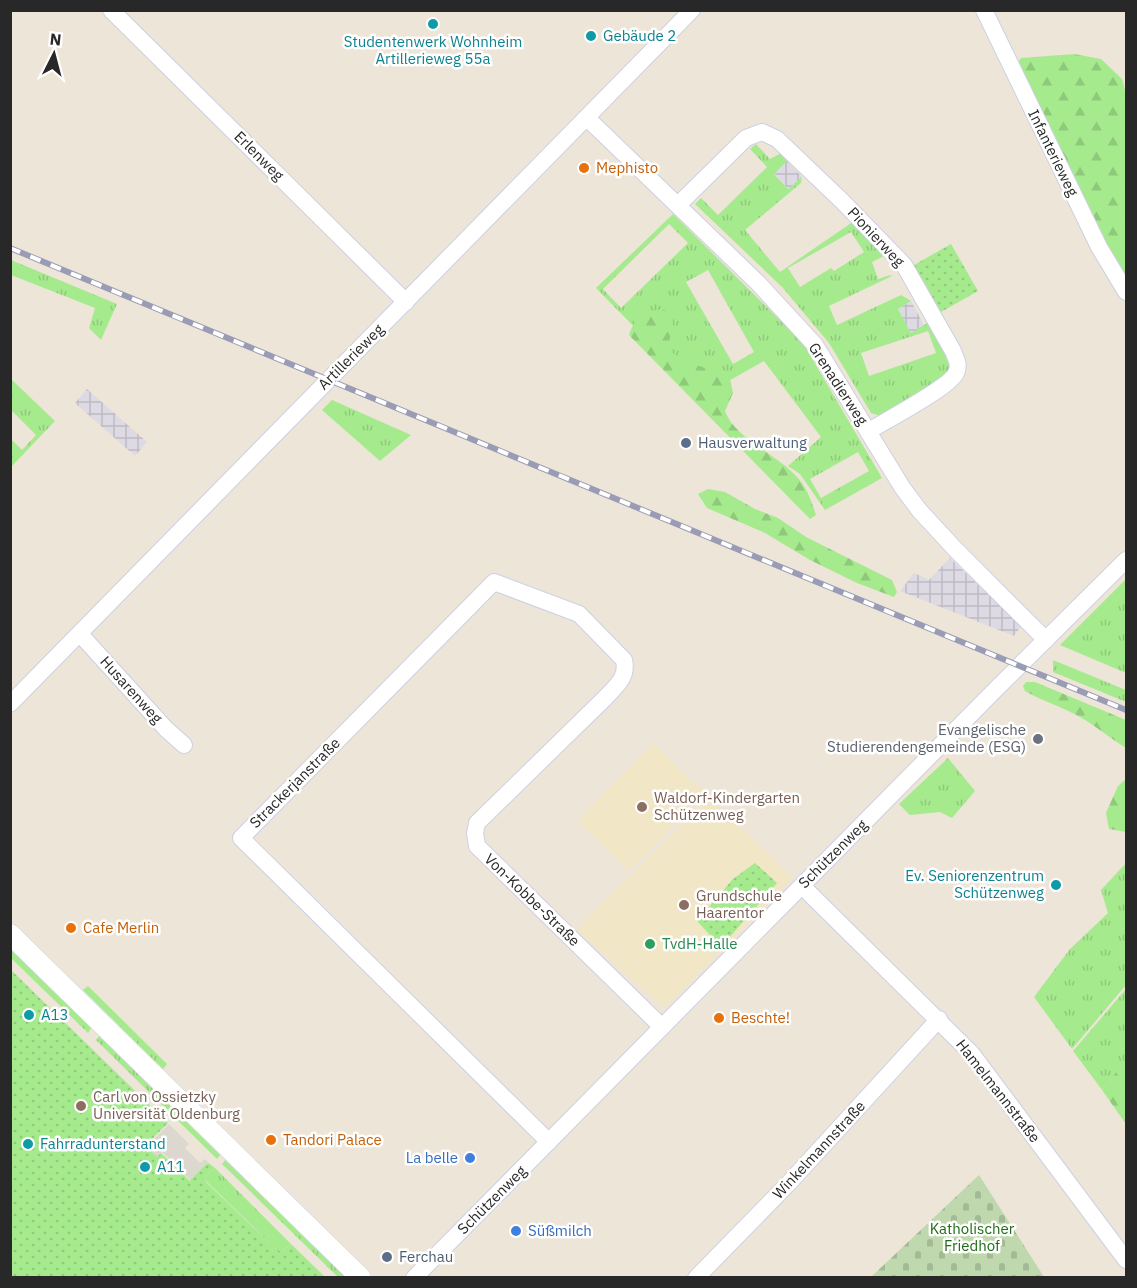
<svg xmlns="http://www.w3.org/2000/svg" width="1137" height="1288" viewBox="0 0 1137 1288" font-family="'IBM Plex Sans',sans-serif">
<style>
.industrial{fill:url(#industrial-grid)}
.education{fill:#f1e6c5}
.grass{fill:url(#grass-tufts);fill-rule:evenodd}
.forest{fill:url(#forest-firs)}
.cemetery{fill:url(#cemetery-stones)}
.park{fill:url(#park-dots)}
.plaza{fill:#dcd8cf}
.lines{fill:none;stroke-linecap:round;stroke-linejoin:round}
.minor-casing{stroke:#cdd0e3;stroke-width:18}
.tertiary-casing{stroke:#cdd0e3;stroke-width:21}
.minor{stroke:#fff;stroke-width:16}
.tertiary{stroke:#fff;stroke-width:20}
.rail-casing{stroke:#9a9cb5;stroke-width:6}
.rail{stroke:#fff;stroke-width:4;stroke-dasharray:11;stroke-linecap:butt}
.culture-dot{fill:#0f9aa8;stroke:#fff;stroke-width:2}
.food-dot{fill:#e8710a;stroke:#fff;stroke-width:2}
.service-dot{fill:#5c6f8a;stroke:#fff;stroke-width:2}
.worship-dot{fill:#6b7280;stroke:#fff;stroke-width:2}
.education-dot{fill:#8d6e63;stroke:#fff;stroke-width:2}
.leisure-dot{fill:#2e9e5b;stroke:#fff;stroke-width:2}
.shop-dot{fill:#3f7fe0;stroke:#fff;stroke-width:2}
.labels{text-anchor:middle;stroke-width:5;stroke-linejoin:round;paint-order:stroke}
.culture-label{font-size:15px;fill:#0d838f;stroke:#fff;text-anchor:start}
.street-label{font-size:15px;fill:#282828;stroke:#fff}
.food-label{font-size:15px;fill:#c56008;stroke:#fff;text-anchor:start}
.service-label{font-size:15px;fill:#4e5e75;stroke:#fff;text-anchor:start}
.worship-label{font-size:15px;fill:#5b616d;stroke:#fff;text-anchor:end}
.education-label{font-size:15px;fill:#785e54;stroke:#fff;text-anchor:start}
.leisure-label{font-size:15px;fill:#27864d;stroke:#fff;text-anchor:start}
.shop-label{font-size:15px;fill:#366cbe;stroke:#fff;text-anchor:end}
.park-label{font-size:15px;fill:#1d6c12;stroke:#fff}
</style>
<defs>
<pattern id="industrial-grid" width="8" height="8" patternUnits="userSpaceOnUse" patternTransform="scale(1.5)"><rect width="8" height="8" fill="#dddae4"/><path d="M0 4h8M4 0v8" fill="none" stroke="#bebbc4"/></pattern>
<pattern id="grass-tufts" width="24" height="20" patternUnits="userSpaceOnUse" patternTransform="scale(1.5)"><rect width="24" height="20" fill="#a6ea8e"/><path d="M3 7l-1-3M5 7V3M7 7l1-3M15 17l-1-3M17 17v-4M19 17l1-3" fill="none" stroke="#8fc97a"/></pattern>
<pattern id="forest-firs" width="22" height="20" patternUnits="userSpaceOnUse" patternTransform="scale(1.5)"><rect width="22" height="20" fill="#a6ea8e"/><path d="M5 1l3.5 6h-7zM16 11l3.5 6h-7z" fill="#8fc97a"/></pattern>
<pattern id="cemetery-stones" width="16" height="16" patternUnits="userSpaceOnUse" patternTransform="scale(1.5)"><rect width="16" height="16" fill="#bfd8ad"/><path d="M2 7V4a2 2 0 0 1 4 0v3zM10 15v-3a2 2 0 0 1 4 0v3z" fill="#a4b995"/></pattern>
<pattern id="park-dots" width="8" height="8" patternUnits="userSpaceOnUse" patternTransform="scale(1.5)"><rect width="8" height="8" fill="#a6ea8e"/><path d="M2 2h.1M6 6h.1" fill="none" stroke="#8fc97a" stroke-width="1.8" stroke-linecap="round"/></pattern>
</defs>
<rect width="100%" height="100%" fill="#ede5d8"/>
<!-- industrial -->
<g class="industrial">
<polygon points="787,161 802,177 789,190 774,173"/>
<polygon points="911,301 925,327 911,334 898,309"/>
<polygon points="87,389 147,442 135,456 75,403"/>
<polygon points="950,558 1021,626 1014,636 900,591 914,573 929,580"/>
</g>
<!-- education -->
<g class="education">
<polygon points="654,743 705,793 629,871 578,821"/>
<polygon points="709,796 793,878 664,1008 577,930"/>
</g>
<!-- grass -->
<g class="grass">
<path d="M756,144L770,159L785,151L792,156L774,174L788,189L802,177L801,183L745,230L780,272L854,221L888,254L872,262L878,279L890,275L892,276L829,306L837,325L901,295L911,301L898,309L911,333L929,322L951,360V368L947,376L881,416L871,413L829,343L782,287L695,204L701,198L718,215L767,167L750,149ZM851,232L864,252L834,271L831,268L800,287L788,268ZM928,331L936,353L869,376L861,353Z"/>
<path d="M673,214L803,343L882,478L825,510L800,474L788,466L821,437L764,361L702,396L596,288ZM669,224L688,243L621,308L603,289ZM708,270L754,352L733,364L686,282ZM858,452L869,471L821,498L810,479Z"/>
<polygon points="11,260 117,304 101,340 89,328 95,308 11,275"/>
<polygon points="11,379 55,421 11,467 11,439 22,450 36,435 11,410"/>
<polygon points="332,400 411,435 380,461 322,410"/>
<polygon points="1126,579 1126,673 1060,645"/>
<polygon points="1053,660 1126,690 1126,702 1053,672"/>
<polygon points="948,758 975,791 952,818 940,812 910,815 899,804"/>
<polygon points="1126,863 1126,985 1072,1049 1034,997 1070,949 1108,913 1101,890"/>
<polygon points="10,949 91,1028 88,1033 11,958"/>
<polygon points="88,986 167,1064 163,1069 83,990"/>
<polygon points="1126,989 1126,1061 1102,1090 1073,1051"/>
<polygon points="99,1036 220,1155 217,1159 96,1040"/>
<polygon points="225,1160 345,1277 338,1277 222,1164"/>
<polygon points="216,1169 291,1244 282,1251 278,1251 206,1181 205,1177 211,1170"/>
</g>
<!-- forest -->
<g class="forest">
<polygon points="1074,54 1101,59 1122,79 1126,94 1126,275 1111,252 1018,62 1021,58"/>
<path d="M662,309L670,312C678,329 668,334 668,350C687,364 710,368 730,379L733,393L725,411C735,439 777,454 797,477C806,486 812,502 816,515L810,519L629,335C636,316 642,313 662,309Z"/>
<polygon points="708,489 725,492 755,509 778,518 806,537 892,580 897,592 894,597 857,583 810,560 765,533 707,508 698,494"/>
<path d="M1026,682H1035L1126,720V748C1110,738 1096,726 1080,717C1063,707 1042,701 1025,691L1023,686Z"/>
<polygon points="1126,779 1126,832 1109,829 1106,813 1118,786"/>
<polygon points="1126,1060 1126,1124 1102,1090"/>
</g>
<!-- cemetery -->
<polygon class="cemetery" points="979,1175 1044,1277 871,1277"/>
<!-- park -->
<g class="park">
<polygon points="951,244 978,291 941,312 914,265"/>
<polygon points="755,863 777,883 721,947 697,921 733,879"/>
<polygon points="10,969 168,1123 150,1141 145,1138 154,1146 157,1156 161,1153 191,1182 190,1180 206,1164 210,1164 216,1169 211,1170 205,1177 206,1182 278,1251 282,1251 291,1244 324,1276 323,1277 11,1277"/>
</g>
<!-- plaza -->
<polygon class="plaza" points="169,1124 189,1144 185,1148 200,1163 205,1159 210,1164 206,1164 190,1180 162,1152 157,1157 150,1150 155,1146 151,1142"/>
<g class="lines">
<defs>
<g id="minor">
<polyline points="111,10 406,302"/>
<polyline points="984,10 1099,247 1126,292"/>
<polyline points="587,118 758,283 815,345 902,487 919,510 956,550 1046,640"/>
<path d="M678,205L746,138L762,132L777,139L842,201L904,265L953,351C956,359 960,365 956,373C950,387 885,421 869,431"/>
<polyline points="80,634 166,729 184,745"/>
<polyline points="10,704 692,10"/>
<polyline points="802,886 972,1054 1126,1260"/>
<path d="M549,1142L241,838L494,582L579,614L624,660C628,678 616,686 604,699L477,823L475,833L477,846L662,1027"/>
<polyline points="414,1278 998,687 1126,560"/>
<polyline points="696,1278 787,1185 939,1019"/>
</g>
<polyline id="tertiary" points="10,934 361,1278"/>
</defs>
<!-- minor casing -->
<use href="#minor" class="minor-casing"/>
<!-- tertiary casing -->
<use href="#tertiary" class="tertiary-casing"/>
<!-- minor -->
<use href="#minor" class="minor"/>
<!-- tertiary -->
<use href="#tertiary" class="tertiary"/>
<defs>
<polyline id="rail" points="10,248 1126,710"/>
</defs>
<!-- rail casing -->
<use href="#rail" class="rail-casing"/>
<!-- rail -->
<use href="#rail" class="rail"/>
</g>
<!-- markers -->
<g class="culture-dot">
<circle cx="433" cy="24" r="6"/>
<circle cx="591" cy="36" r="6"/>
<circle cx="1056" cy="885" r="6"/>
<circle cx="29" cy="1015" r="6"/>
<circle cx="28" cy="1144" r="6"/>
<circle cx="145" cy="1167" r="6"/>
</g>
<g class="food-dot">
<circle cx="584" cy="168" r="6"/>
<circle cx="71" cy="928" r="6"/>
<circle cx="719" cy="1018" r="6"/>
<circle cx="271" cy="1140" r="6"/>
</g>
<g class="service-dot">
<circle cx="686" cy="443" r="6"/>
<circle cx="387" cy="1257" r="6"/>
</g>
<circle class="worship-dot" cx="1038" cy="739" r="6"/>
<g class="education-dot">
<circle cx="642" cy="807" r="6"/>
<circle cx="684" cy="905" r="6"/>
<circle cx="81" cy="1106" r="6"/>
</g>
<circle class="leisure-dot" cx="650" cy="944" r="6"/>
<g class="shop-dot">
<circle cx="470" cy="1158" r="6"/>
<circle cx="516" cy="1231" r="6"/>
</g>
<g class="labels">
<!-- culture labels -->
<g class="culture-label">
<text x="603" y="41">Gebäude 2</text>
<text x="433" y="47" text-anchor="middle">Studentenwerk Wohnheim<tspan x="433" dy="17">Artillerieweg 55a</tspan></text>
<text x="1044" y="881" text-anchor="end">Ev. Seniorenzentrum<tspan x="1044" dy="17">Schützenweg</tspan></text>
<text x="41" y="1020">A13</text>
<text x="40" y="1149">Fahrradunterstand</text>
<text x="157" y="1172">A11</text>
</g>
<!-- street labels -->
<g class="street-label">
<text transform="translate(1053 153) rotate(64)" y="5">Infanterieweg</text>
<text transform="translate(259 156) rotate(45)" y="5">Erlenweg</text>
<text transform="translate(876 237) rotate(47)" y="5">Pionierweg</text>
<text transform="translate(351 357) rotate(-45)" y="5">Artillerieweg</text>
<text transform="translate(838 384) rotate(57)" y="5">Grenadierweg</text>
<text transform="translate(131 690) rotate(48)" y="5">Husarenweg</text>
<text transform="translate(295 783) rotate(-45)" y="5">Strackerjanstraße</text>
<text transform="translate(833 854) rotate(-45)" y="5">Schützenweg</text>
<text transform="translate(532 900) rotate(44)" y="5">Von-Kobbe-Straße</text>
<text transform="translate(998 1091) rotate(52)" y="5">Hamelmannstraße</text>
<text transform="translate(819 1150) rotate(-47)" y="5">Winkelmannstraße</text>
<text transform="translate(492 1200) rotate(-45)" y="5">Schützenweg</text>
</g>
<!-- food labels -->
<g class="food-label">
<text x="596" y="173">Mephisto</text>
<text x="83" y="933">Cafe Merlin</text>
<text x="731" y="1023">Beschte!</text>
<text x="283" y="1145">Tandori Palace</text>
</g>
<!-- service labels -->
<g class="service-label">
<text x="698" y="448">Hausverwaltung</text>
<text x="399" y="1262">Ferchau</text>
</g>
<!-- worship labels -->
<g class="worship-label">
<text x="1026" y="735">Evangelische<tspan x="1026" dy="17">Studierendengemeinde (ESG)</tspan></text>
</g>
<!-- education labels -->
<g class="education-label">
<text x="654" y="803">Waldorf-Kindergarten<tspan x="654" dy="17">Schützenweg</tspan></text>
<text x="696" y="901">Grundschule<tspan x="696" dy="17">Haarentor</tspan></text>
<text x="93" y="1102">Carl von Ossietzky<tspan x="93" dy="17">Universität Oldenburg</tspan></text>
</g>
<!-- leisure labels -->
<g class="leisure-label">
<text x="662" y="949">TvdH-Halle</text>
</g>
<!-- shop labels -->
<g class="shop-label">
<text x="458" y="1163">La belle</text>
<text x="528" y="1236" text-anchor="start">Süßmilch</text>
</g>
<!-- park labels -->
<g class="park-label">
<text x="972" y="1234">Katholischer<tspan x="972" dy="17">Friedhof</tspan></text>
</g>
</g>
<!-- border -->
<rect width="1137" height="1288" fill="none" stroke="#282828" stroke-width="24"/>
<!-- north arrow -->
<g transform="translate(54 54) rotate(6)" stroke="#ffffff" stroke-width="4.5" paint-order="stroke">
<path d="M0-4.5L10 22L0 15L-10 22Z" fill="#282828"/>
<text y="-9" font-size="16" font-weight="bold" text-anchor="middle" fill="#282828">N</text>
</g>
</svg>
